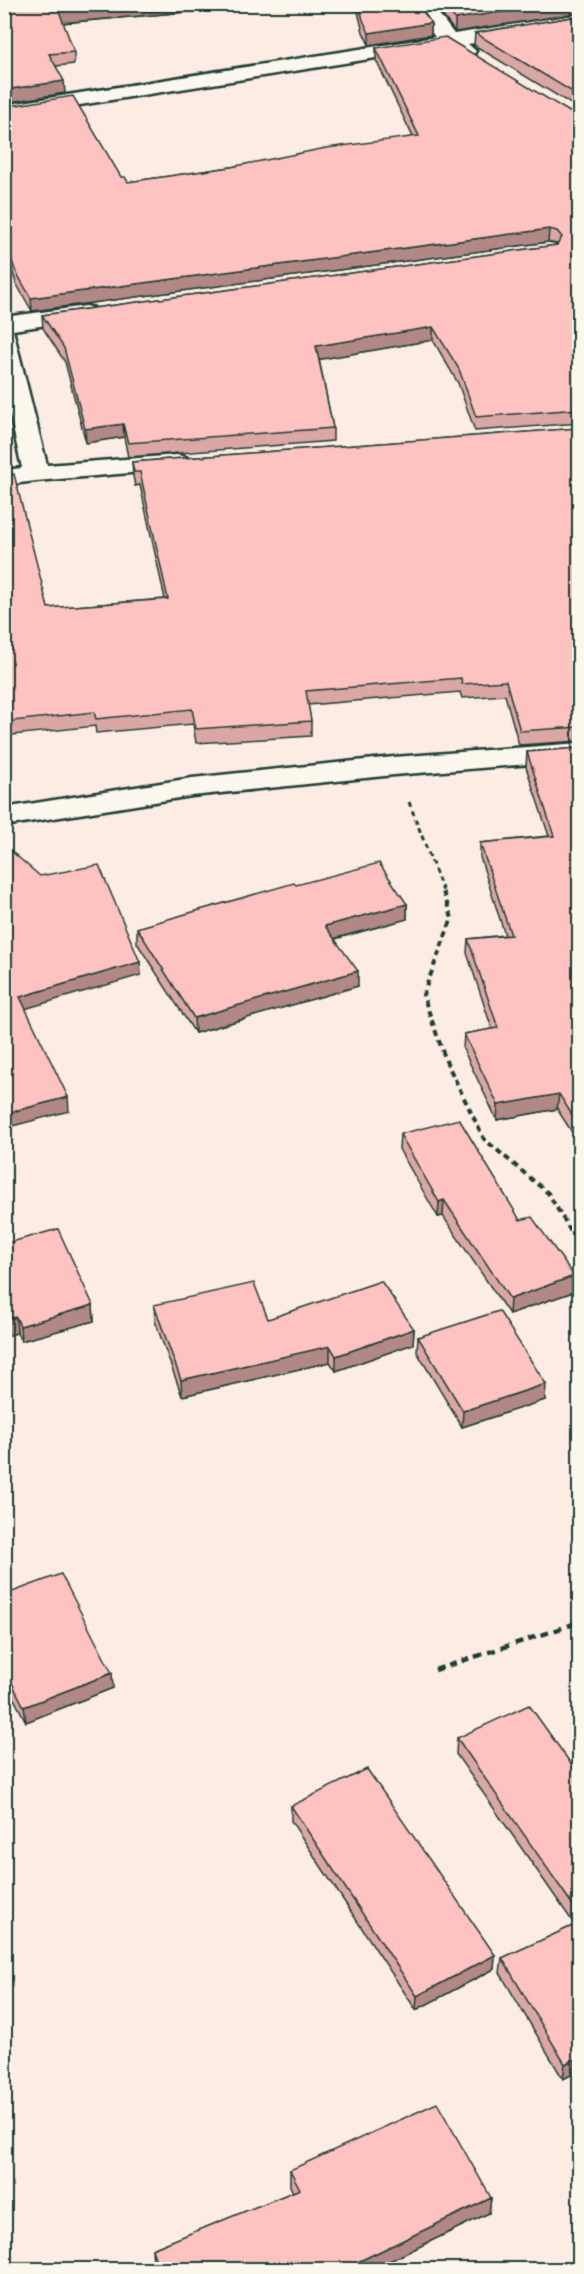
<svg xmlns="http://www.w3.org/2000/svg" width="584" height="2274" viewBox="0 0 584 2274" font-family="Pangolin,sans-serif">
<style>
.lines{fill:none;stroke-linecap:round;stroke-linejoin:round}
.minor-casing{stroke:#1f3d34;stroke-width:5}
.path-far2{stroke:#1f3d34;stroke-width:3;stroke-dasharray:5 4;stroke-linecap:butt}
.path-far1{stroke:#1f3d34;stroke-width:4;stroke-dasharray:6 4.5;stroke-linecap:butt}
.path{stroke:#1f3d34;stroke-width:4.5;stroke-dasharray:8 6;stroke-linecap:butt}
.minor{fill:#fbf7ec;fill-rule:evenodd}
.wall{fill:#daa7a5;stroke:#1f3d34;stroke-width:1.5}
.shaded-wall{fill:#b28886;stroke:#1f3d34;stroke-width:1.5}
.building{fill:#fec2c0;stroke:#1f3d34;stroke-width:1.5}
</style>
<rect width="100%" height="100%" fill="#fcece3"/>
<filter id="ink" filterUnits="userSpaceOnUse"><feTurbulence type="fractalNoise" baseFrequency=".0167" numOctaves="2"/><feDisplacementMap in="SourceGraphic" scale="12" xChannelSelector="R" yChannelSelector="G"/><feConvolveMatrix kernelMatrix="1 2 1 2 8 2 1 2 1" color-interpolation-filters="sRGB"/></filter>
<g filter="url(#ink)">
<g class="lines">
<defs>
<g id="minor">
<polygon points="411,4 431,4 454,34 580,14 580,26 468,44 476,51 473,55 459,55 445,47 4,117 4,105 435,37"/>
<polygon points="86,306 94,308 98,313 94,318 13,330 47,465 177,455 186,457 189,462 186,467 177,469 36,481 4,485 4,470 22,468 4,388 4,317"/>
<polygon points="580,743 580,760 394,775 192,796 4,826 4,808 192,778 394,757"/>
</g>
</defs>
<!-- minor casing -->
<use href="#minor" class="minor-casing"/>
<!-- path-far2 -->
<polyline class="path-far2" points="409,802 444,894"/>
<!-- path-far1 -->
<polyline class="path-far1" points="443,892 452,918 423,995 446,1061 484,1139 548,1193 580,1247"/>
<!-- path -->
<polyline class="path" points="435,1670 580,1622"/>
<!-- minor -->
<use href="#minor" class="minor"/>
</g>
<!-- wall -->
<g class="wall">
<polygon points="4,4 233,4 233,8 63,23 74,52 74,64 56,66 65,93 4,103"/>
<polygon points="356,4 418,4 431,23 431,35 369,45 363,32"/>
<polygon points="434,4 579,4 579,13 455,32"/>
<polygon points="579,16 579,109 474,45 475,33"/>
<polygon points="376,48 573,114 579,116 579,423 475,431 458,383 433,340 319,359 333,428 333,441 128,457 124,437 86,443 65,362 43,328 42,315 557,245 557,244 548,242 32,311 16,283 4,246 4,107 128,182 231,167 413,137 376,60"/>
<polygon points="579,428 579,741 519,745 505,695 462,698 460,692 308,705 311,721 311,736 196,743 193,724 96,733 95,726 4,736 4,475 48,608 165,599 140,485 135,486 133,476 132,462"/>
<polygon points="579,748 579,1143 557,1109 497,1120 463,1049 464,1034 492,1029 467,953 468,939 505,935 480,857 480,843 549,836 526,767 527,752"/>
<polygon points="296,885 407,904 407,919 335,939 358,986 195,1033 137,943 137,928"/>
<polygon points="400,1134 520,1220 573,1292 509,1314 443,1216 438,1217 399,1149"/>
<polygon points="4,1244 93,1305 94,1321 21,1341 17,1333"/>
<polygon points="154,1305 268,1319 414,1329 413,1344 336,1371 330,1362 182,1396 155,1321"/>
<polygon points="418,1337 545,1400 462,1427 417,1352"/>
<polygon points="4,1595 113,1688 26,1722 4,1679"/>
<polygon points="457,1738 579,1775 579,2083 573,2074 563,2079 500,1973 502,1958 575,1925 456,1754"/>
<polygon points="291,1806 495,1955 494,1969 416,2010 291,1821"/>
<polygon points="290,2170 491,2198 489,2213 371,2270 155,2270 153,2264 152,2249 293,2192 290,2186"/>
</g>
<!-- shaded-wall -->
<g class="shaded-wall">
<polygon points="131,4 233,4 233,8 59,23 59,11"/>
<polygon points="554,4 579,4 579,13 455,32 455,19"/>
<polygon points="431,23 431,35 369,45 369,33"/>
<polygon points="64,81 65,93 4,103 4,90"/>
<polygon points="549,229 548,242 32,311 31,298"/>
<polygon points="433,327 433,340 316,360 316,346"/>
<polygon points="123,424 124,437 86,443 85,429"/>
<polygon points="407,904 407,919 325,941 325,926"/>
<polygon points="140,962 141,975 21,1010 20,997"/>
<polygon points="358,971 358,986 195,1033 194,1018"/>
<polygon points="559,1094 557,1109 497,1120 498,1105"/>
<polygon points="68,1097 69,1111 5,1128 4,1114"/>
<polygon points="444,1200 443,1216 438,1217 439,1202"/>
<polygon points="574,1276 573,1292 509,1314 510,1299"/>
<polygon points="93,1305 94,1321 21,1341 20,1326"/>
<polygon points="16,1317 17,1333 4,1337 4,1320"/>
<polygon points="414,1329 413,1344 336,1371 336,1356"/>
<polygon points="330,1346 330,1362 182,1396 181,1380"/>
<polygon points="546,1384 545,1400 462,1427 463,1411"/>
<polygon points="112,1673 113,1688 26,1722 24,1707"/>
<polygon points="495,1955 494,1969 416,2010 417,1996"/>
<polygon points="575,2059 573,2074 563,2079 565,2064"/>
<polygon points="491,2198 489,2213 371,2270 341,2270"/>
</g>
<!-- building -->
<g class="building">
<polygon points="4,4 131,4 59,11 74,52 49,54 64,81 4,90"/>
<polygon points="359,4 418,4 431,23 369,33 363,20"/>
<polygon points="444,4 554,4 455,19"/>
<polygon points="579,16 579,96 475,33"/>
<polygon points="445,37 573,114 579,116 579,409 476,417 459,369 433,327 316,346 333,428 128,443 123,424 85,429 64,348 42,315 557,245 562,237 557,231 549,229 31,298 15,270 4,236 4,107 73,96 121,177 125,177 128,182 231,167 326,148 419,136 376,48"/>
<polygon points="579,428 579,727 520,731 506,681 462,684 461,678 306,691 311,721 196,729 192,709 96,719 94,712 4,722 4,475 14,474 48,608 168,599 140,472 134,472 132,462"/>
<polygon points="579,748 579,1126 559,1094 498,1105 464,1034 498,1028 468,939 511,935 480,843 554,836 527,752"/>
<polygon points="4,845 40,876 99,865 140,962 20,997 68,1097 4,1114"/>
<polygon points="379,863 407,904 325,926 358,971 194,1018 137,928 294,883 296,885"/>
<polygon points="459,1119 520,1220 532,1217 574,1276 510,1299 444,1200 439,1202 400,1134"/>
<polygon points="58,1229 93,1305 20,1326 16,1317 4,1320 4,1244"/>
<polygon points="381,1281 414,1329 336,1356 330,1346 181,1380 154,1305 254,1283 268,1319"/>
<polygon points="499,1311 546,1384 463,1411 418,1337"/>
<polygon points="61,1574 112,1673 24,1707 4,1667 4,1595"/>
<polygon points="529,1705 579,1775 579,1914 457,1738"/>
<polygon points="367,1769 495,1955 417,1996 291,1806"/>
<polygon points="579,1923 579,2065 575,2059 565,2064 502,1958"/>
<polygon points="437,2103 491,2198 341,2270 159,2270 152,2249 300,2189 290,2170"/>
</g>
</g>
<!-- margin -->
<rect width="584" height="2274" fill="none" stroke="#fbf7ec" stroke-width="24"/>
<rect x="12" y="12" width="560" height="2250" fill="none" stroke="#1f3d34" stroke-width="2" filter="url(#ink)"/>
</svg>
